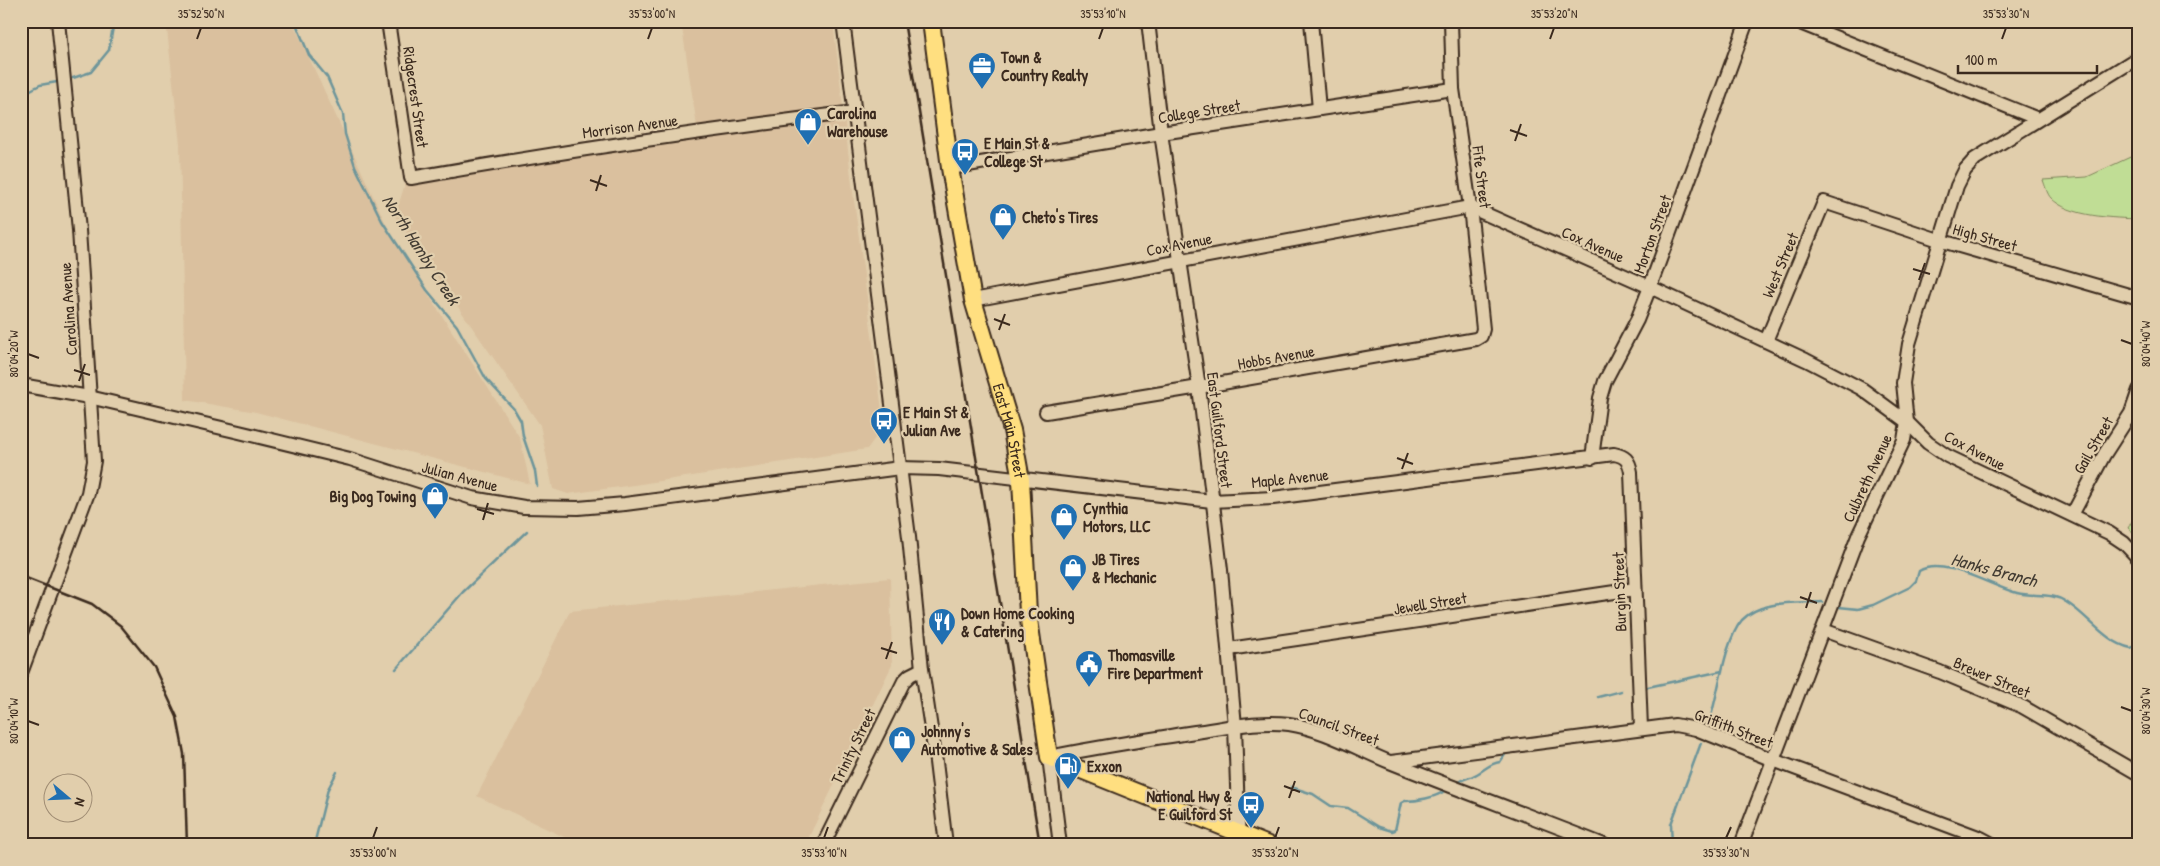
<svg xmlns="http://www.w3.org/2000/svg" width="2160" height="866" viewBox="0 0 2160 866" font-family="'Patrick Hand',sans-serif">
<style>
.built{fill:#dac09e}
.green{fill:#c0dd95;stroke:#7e845a}
.lines{fill:none;stroke-linecap:round;stroke-linejoin:round}
.stream{stroke:#6d959a;stroke-width:2.5}
.minor-casing{stroke:#3b2a1e;stroke-width:16}
.major-casing{stroke:#3b2a1e;stroke-width:20}
.minor{stroke:#e1ceac;stroke-width:12}
.major{stroke:#ffdf80;stroke-width:16}
.rail{stroke:#3b2a1e;stroke-width:2.5}
.ticks{fill:none;stroke:#3b2a1e;stroke-width:2}
.labels{text-anchor:middle;stroke-width:4.5;stroke-linejoin:round;paint-order:stroke}
.poi-label{font-size:16px;font-weight:bold;fill:#3b2a1e;stroke:#e1ceac;text-anchor:start}
.street-label{font-size:16px;fill:#3b2a1e;stroke:#e1ceac}
.water-label{font-size:18px;font-style:italic;fill:#433c33;stroke:#e1ceac}
.neatline{fill:none;stroke:#3b2a1e;stroke-width:2}
.ticks-label{font-size:12px;text-anchor:middle;fill:#3b2a1e}
</style>
<rect width="100%" height="100%" fill="#e1ceac"/>
<filter id="ink" filterUnits="userSpaceOnUse"><feTurbulence type="fractalNoise" baseFrequency=".02" numOctaves="2"/><feDisplacementMap in="SourceGraphic" scale="10" xChannelSelector="R" yChannelSelector="G"/><feConvolveMatrix kernelMatrix="1 2 1 2 8 2 1 2 1" color-interpolation-filters="sRGB"/></filter>
<g filter="url(#ink)">
<!-- built -->
<g class="built">
<polygon points="166,21 292,21 393,239 520,438 530,484 256,412 185,400 180,144"/>
<polygon points="681,21 833,21 852,185 884,426 867,449 634,485 568,494 553,489 540,425 395,216 405,184 699,140"/>
<polygon points="890,578 892,665 805,845 581,845 477,796 570,611"/>
</g>
<!-- green -->
<g class="green">
<path d="M2139,153V219C2114,218 2069,217 2051,198C2047,194 2045,185 2043,180L2087,177Z"/>
<polygon points="2139,509 2139,537 2128,528"/>
</g>
<g class="lines">
<!-- stream -->
<g class="stream">
<polyline points="295,21 309,55 327,77 343,114 345,134 355,166 382,221 427,290 457,326 486,379 514,409 521,421 523,436 535,471 537,486"/>
<polyline points="73,78 91,72 109,50 114,21"/>
<polyline points="21,95 40,85 57,82"/>
<path d="M1839,607L1858,609L1873,605L1910,587L1916,581L1919,571C1943,556 1992,587 2017,593C2034,597 2052,592 2066,602C2089,616 2104,642 2131,648L2139,644"/>
<polyline points="396,669 463,592 527,531"/>
<polyline points="1648,687 1722,671"/>
<polyline points="1598,697 1621,691"/>
<path d="M1708,726C1718,698 1724,641 1742,620C1749,613 1759,608 1769,606C1785,601 1805,603 1822,602"/>
<path d="M1457,783C1463,778 1467,779 1473,776C1483,772 1489,763 1500,762L1506,753"/>
<path d="M1291,787L1313,794L1331,806L1348,808L1379,827L1392,831L1395,830L1401,803L1405,801C1417,801 1435,798 1446,790"/>
<polyline points="314,845 328,789 337,772"/>
<polyline points="1672,845 1671,824 1701,743"/>
</g>
<defs>
<g id="minor">
<path d="M388,21L411,178C559,152 706,130 855,112"/>
<polyline points="843,21 909,537 922,669 936,762 946,845"/>
<polyline points="1148,21 1161,133 1199,387 1221,570 1235,726 1239,845"/>
<polyline points="1311,21 1319,109"/>
<polyline points="1795,21 2038,119"/>
<polyline points="950,168 1161,133 1453,89"/>
<polyline points="973,300 1470,207 1650,287 1806,360 1862,389 1907,422 1928,443 1947,456 2109,533 2124,543 2139,559"/>
<polyline points="1766,341 1824,202 1942,241 2139,298"/>
<path d="M21,385L89,397L239,432L350,459L472,498L524,507L578,508L625,504L900,468L939,469L1212,501L1273,498L1614,454C1625,456 1629,460 1631,472L1641,728"/>
<polyline points="1046,412 1199,387 1476,339 1481,336 1483,329 1470,207 1453,89 1451,21"/>
<polyline points="1592,458 1600,398 1605,381 1637,320 1650,287 1747,21"/>
<polyline points="2072,515 2104,455 2131,413 2139,390"/>
<polyline points="1823,630 1940,672 2023,707 2139,774"/>
<polyline points="1229,649 1635,589"/>
<polyline points="21,673 88,493 94,461 79,230 58,21"/>
<polyline points="1391,762 1675,725 1696,729 1773,760 1981,838 1994,845"/>
<polyline points="823,845 904,681 910,675 922,669"/>
<path d="M1060,845L1049,757C1097,747 1146,740 1195,732C1225,728 1259,720 1289,724C1324,729 1359,750 1392,763C1462,791 1533,817 1604,845"/>
<polyline points="1741,845 1858,536 1904,440 1907,422 1903,383 1909,344 1957,186 1965,170 1975,159 2139,57"/>
</g>
<g id="major">
<path id="s1" d="M931,21L950,168L973,300L1012,430L1021,480L1028,613L1049,757L1268,845"/>
</g>
</defs>
<!-- minor casing -->
<use href="#minor" class="minor-casing"/>
<!-- major casing -->
<use href="#major" class="major-casing"/>
<!-- minor -->
<use href="#minor" class="minor"/>
<!-- major -->
<use href="#major" class="major"/>
<!-- rail -->
<g class="rail">
<polyline points="904,21 1040,845"/>
<polyline points="21,576 92,604 121,626 154,667 177,717 184,754 187,845"/>
</g>
</g>
</g>
<!-- ticks -->
<path class="ticks" d="M197,39L201,28M648,39L652,28M1099,39L1103,28M1550,39L1554,28M2002,39L2006,28M1510,130L1527,136M1515,141L1521,124M590,180L607,186M596,191L601,175M1913,269L1930,274M1919,280L1925,263M994,319L1010,325M999,330L1005,314M2121,340L2132,344M28,354L39,358M74,370L90,375M79,381L85,364M1397,458L1413,464M1402,469L1408,453M477,509L494,514M483,520L488,503M1800,597L1817,603M1806,608L1811,592M881,648L897,653M886,659L892,642M2121,707L2132,711M28,721L39,725M1284,786L1300,792M1289,798L1295,781M373,838L377,827M824,838L828,827M1275,838L1279,827M1726,838L1731,827"/>
<!-- icons -->
<defs>
<symbol id="office-pin" viewBox="-11 -11 22 30"><path d="M0 17L-7.5 6A9.5 9.5 0 1 1 7.5 6Z" fill="#1f6fb2" stroke="#e1ceac"/><path d="M-6-3h4V-5.5h4V-3h4V5H-6ZM-1-4.5V-3h2v-1.5ZM-6 0V1H6V0Z" fill="#fff"/></symbol>
<symbol id="shop-pin" viewBox="-11 -11 22 30"><path d="M0 17L-7.5 6A9.5 9.5 0 1 1 7.5 6Z" fill="#1f6fb2" stroke="#e1ceac"/><path d="M-5-2.5h2.3a2.7 3.5 0 0 1 5.4 0H5L5.5 6h-11ZM-1.5-2.5h3a1.5 2.3 0 0 0-3 0Z" fill="#fff"/></symbol>
<symbol id="bus-pin" viewBox="-11 -11 22 30"><path d="M0 17L-7.5 6A9.5 9.5 0 1 1 7.5 6Z" fill="#1f6fb2" stroke="#e1ceac"/><path d="M-5-6H5V4H4V6H2V4H-2V6H-4V4H-5ZM-3.5-4V0h7V-4ZM-3.5 1.2v1.5H-2V1.2ZM2 1.2v1.5H3.5V1.2Z" fill="#fff"/></symbol>
<symbol id="restaurant-pin" viewBox="-11 -11 22 30"><path d="M0 17L-7.5 6A9.5 9.5 0 1 1 7.5 6Z" fill="#1f6fb2" stroke="#e1ceac"/><path d="M-5-6h1v4h1v-4h1v4h1v-4h1v5L-1.5 .5V6h-2V.5L-5-1ZM5-6V6H3V1.5H1.5Q1.5-4 5-6Z" fill="#fff"/></symbol>
<symbol id="civic-pin" viewBox="-11 -11 22 30"><path d="M0 17L-7.5 6A9.5 9.5 0 1 1 7.5 6Z" fill="#1f6fb2" stroke="#e1ceac"/><path d="M-.6-6.5H3V-4.5H.6V-3L4-1V1h2V6H-6V1h2V-1L-.6-3ZM-1.2 2.5V6h2.4V2.5Z" fill="#fff"/></symbol>
<symbol id="fuel-pin" viewBox="-11 -11 22 30"><path d="M0 17L-7.5 6A9.5 9.5 0 1 1 7.5 6Z" fill="#1f6fb2" stroke="#e1ceac"/><path d="M-5.5-6h7V0h2V4h1.3V-2.5L3-4.5l.8-.8L6-3V5H2.5V1h-1V6h-7ZM-4.2-4.7v3.2H.2V-4.7Z" fill="#fff"/></symbol>
</defs>
<g fill-rule="evenodd">
<use href="#office-pin" x="966" y="50" width="32" height="43"/>
<use href="#shop-pin" x="792" y="106" width="32" height="43"/>
<use href="#bus-pin" x="949" y="136" width="32" height="43"/>
<use href="#shop-pin" x="987" y="201" width="32" height="43"/>
<use href="#bus-pin" x="868" y="405" width="32" height="43"/>
<use href="#shop-pin" x="419" y="480" width="32" height="43"/>
<use href="#shop-pin" x="1048" y="501" width="32" height="43"/>
<use href="#shop-pin" x="1057" y="552" width="32" height="43"/>
<use href="#restaurant-pin" x="926" y="606" width="32" height="43"/>
<use href="#civic-pin" x="1073" y="648" width="32" height="43"/>
<use href="#shop-pin" x="886" y="724" width="32" height="43"/>
<use href="#fuel-pin" x="1052" y="750" width="32" height="43"/>
<use href="#bus-pin" x="1235" y="789" width="32" height="43"/>
</g>
<g class="labels">
<!-- poi labels -->
<g class="poi-label">
<text x="1001" y="63">Town &amp;<tspan x="1001" dy="18">Country Realty</tspan></text>
<text x="827" y="119">Carolina<tspan x="827" dy="18">Warehouse</tspan></text>
<text x="984" y="149">E Main St &amp;<tspan x="984" dy="18">College St</tspan></text>
<text x="1022" y="223">Cheto's Tires</text>
<text x="903" y="418">E Main St &amp;<tspan x="903" dy="18">Julian Ave</tspan></text>
<text x="416" y="502" text-anchor="end">Big Dog Towing</text>
<text x="1083" y="514">Cynthia<tspan x="1083" dy="18">Motors, LLC</tspan></text>
<text x="1092" y="565">JB Tires<tspan x="1092" dy="18">&amp; Mechanic</tspan></text>
<text x="961" y="619">Down Home Cooking<tspan x="961" dy="18">&amp; Catering</tspan></text>
<text x="1108" y="661">Thomasville<tspan x="1108" dy="18">Fire Department</tspan></text>
<text x="921" y="737">Johnny's<tspan x="921" dy="18">Automotive &amp; Sales</tspan></text>
<text x="1087" y="772">Exxon</text>
<text x="1232" y="802" text-anchor="end">National Hwy &amp;<tspan x="1232" dy="18">E Guilford St</tspan></text>
</g>
<!-- street labels -->
<g class="street-label">
<text transform="translate(416 97) rotate(82)" y="6">Ridgecrest Street</text>
<text transform="translate(1199 111) rotate(-9)" y="6">College Street</text>
<text transform="translate(630 126) rotate(-8)" y="6">Morrison Avenue</text>
<text transform="translate(1482 177) rotate(83)" y="6">Fife Street</text>
<text transform="translate(1652 234) rotate(-70)" y="6">Morton Street</text>
<text transform="translate(1985 237) rotate(16)" y="6">High Street</text>
<text transform="translate(1179 244) rotate(-11)" y="6">Cox Avenue</text>
<text transform="translate(1593 244) rotate(24)" y="6">Cox Avenue</text>
<text transform="translate(1780 265) rotate(-67)" y="6">West Street</text>
<text transform="translate(68 309) rotate(-94)" y="6">Carolina Avenue</text>
<text transform="translate(1276 357) rotate(-10)" y="6">Hobbs Avenue</text>
<text transform="translate(1220 430) rotate(83)" y="6">East Guilford Street</text>
<text dy="6" stroke="none"><textPath href="#s1" startOffset="418">East Main Street</textPath></text>
<text transform="translate(2093 445) rotate(-60)" y="6">Gail Street</text>
<text transform="translate(1975 450) rotate(28)" y="6">Cox Avenue</text>
<text transform="translate(460 476) rotate(15)" y="6">Julian Avenue</text>
<text transform="translate(1290 478) rotate(-6)" y="6">Maple Avenue</text>
<text transform="translate(1867 478) rotate(-65)" y="6">Culbreth Avenue</text>
<text transform="translate(1619 592) rotate(-92)" y="6">Burgin Street</text>
<text transform="translate(1430 603) rotate(-9)" y="6">Jewell Street</text>
<text transform="translate(1992 677) rotate(23)" y="6">Brewer Street</text>
<text transform="translate(1339 726) rotate(20)" y="6">Council Street</text>
<text transform="translate(1734 728) rotate(21)" y="6">Griffith Street</text>
<text transform="translate(853 746) rotate(-64)" y="6">Trinity Street</text>
</g>
<!-- water labels -->
<g class="water-label">
<text transform="translate(421 250) rotate(57)" y="6">North Hamby Creek</text>
<text transform="translate(1994 570) rotate(15)" y="6">Hanks Branch</text>
</g>
</g>
<!-- margin -->
<rect width="2160" height="866" fill="none" stroke="#e1ceac" stroke-width="55"/>
<!-- north arrow -->
<g transform="translate(68 798) rotate(109)"><circle r="24" fill="#e1ceac" stroke="#9f8c73"/>
<path d="M0-4L9 19L0 12L-9 19Z" fill="#1f6fb2"/>
<text y="-8" font-size="14" font-weight="bold" text-anchor="middle" fill="#3b2a1e">N</text>
</g>
<!-- scale -->
<path d="M1958 65v8h139v-8" fill="none" stroke="#3b2a1e" stroke-width="2.5"/>
<text x="1965" y="65" font-size="15" fill="#3b2a1e" stroke="#e1ceac" stroke-width="4" paint-order="stroke">100 m</text>
<rect x="28" y="28" width="2104" height="810" class="neatline"/>
<g class="ticks-label">
<text x="201" y="18">35°52'50"N</text>
<text x="652" y="18">35°53'00"N</text>
<text x="1103" y="18">35°53'10"N</text>
<text x="1554" y="18">35°53'20"N</text>
<text x="2006" y="18">35°53'30"N</text>
<text transform="translate(2146 344) rotate(-90)" y="4">80°04'40"W</text>
<text transform="translate(14 354) rotate(-90)" y="4">80°04'20"W</text>
<text transform="translate(2146 711) rotate(-90)" y="4">80°04'30"W</text>
<text transform="translate(14 721) rotate(-90)" y="4">80°04'10"W</text>
<text x="373" y="857">35°53'00"N</text>
<text x="824" y="857">35°53'10"N</text>
<text x="1275" y="857">35°53'20"N</text>
<text x="1726" y="857">35°53'30"N</text>
</g>
</svg>
